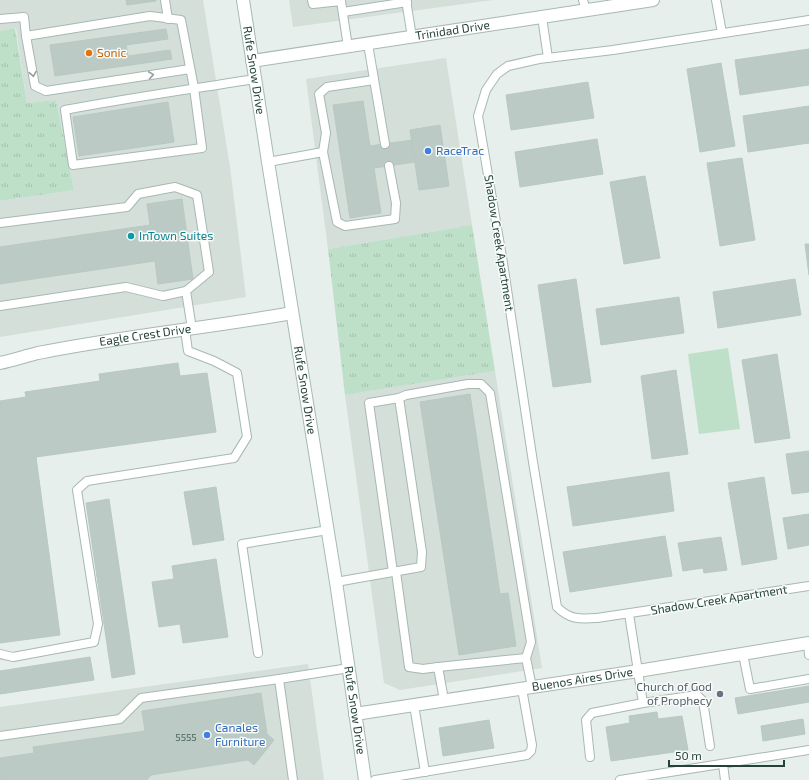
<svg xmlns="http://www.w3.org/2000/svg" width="809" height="780" viewBox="0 0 809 780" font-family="'Exo 2',sans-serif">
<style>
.built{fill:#d4dfda}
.grass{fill:url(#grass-tufts)}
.pitch{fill:#bfe0c8}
.building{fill:#bbcac4;stroke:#b8c9c2}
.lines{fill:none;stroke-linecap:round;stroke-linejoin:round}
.service-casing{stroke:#a8b8b2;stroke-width:10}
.minor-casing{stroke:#a8b8b2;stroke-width:14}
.tertiary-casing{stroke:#a8b8b2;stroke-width:14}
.secondary-casing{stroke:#a4bbb3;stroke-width:14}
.service{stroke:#fff;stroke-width:8}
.minor{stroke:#fff;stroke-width:12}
.tertiary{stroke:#fff;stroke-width:12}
.secondary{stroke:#fff;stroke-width:12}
.oneway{stroke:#92a09c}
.food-dot{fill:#e8710a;stroke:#f7fbf9;stroke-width:1.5}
.shop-dot{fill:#3f7fe0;stroke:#f7fbf9;stroke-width:1.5}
.culture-dot{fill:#0f9aa8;stroke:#f7fbf9;stroke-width:1.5}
.worship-dot{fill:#6b7280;stroke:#f7fbf9;stroke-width:1.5}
.labels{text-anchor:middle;stroke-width:3;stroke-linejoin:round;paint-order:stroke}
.number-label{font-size:10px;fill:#4a645c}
.street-label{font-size:12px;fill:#24423a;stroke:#f7fbf9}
.food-label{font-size:12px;fill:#c56008;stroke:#f7fbf9;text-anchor:start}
.shop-label{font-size:12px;fill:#366cbe;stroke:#f7fbf9;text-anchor:start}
.culture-label{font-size:12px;fill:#0d838f;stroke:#f7fbf9;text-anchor:start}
.worship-label{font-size:12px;fill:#5b616d;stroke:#f7fbf9;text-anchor:end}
</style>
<defs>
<pattern id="grass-tufts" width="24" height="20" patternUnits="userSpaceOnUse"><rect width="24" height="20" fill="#bfe0c8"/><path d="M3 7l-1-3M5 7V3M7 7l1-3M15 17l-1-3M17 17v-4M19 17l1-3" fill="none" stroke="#a4c1ad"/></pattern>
</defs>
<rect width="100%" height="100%" fill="#e6efeb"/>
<!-- built -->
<g class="built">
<polygon points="0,0 203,0 230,167 246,297 0,337 0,201 74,190 56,100 27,103 16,28 0,31"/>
<polygon points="289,0 493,0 293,27"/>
<polygon points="446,58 472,225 328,249 306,79"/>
<polygon points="495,371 542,668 400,690 384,683 345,395"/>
<polygon points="308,664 324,780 0,780 0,707"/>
</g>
<!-- grass -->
<g class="grass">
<polygon points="15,28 27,103 56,100 74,190 0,201 0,31"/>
<polygon points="472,225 495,371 345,395 328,249"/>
</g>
<!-- pitch -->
<polygon class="pitch" points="728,348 740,429 699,434 688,354"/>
<!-- building -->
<g class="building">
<polygon points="126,0 156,0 156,1 127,5"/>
<polygon points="166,29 168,39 126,45 128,56 170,50 172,59 55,76 50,45"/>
<polygon points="809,49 809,85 740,95 735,60"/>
<polygon points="721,63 735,146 700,152 687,69"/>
<polygon points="588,82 594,118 511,130 506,95"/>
<polygon points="363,101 370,146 412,140 415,162 374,168 381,213 350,218 333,105"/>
<polygon points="168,102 174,142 79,156 73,117"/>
<polygon points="809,106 809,143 748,152 743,116"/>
<polygon points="440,125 449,186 419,190 410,130"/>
<polygon points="597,139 603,174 520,187 515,152"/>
<polygon points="742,158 755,240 720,246 707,163"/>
<polygon points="645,176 660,258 624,264 610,182"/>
<polygon points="182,199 193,279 158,284 155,261 0,284 0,247 150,225 147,204"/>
<polygon points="805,244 809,244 809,275"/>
<polygon points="576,279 591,382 553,387 538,285"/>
<polygon points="795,279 801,315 718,328 713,292"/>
<polygon points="679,297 684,333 601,345 596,309"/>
<polygon points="777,354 790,438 755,443 742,360"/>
<polygon points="178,363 180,376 207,373 216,432 36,457 60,635 0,643 0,401 26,397 25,392 100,381 99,374"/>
<polygon points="676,370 688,454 652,459 641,376"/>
<polygon points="470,394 500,594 508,593 516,646 459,655 420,402"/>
<polygon points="809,451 809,492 792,494 786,454"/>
<polygon points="669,472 674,511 573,526 567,487"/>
<polygon points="764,477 777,559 742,565 728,483"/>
<polygon points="216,487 224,540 193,545 184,492"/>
<polygon points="109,499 135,674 112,678 86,503"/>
<polygon points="809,514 809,545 788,549 783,518"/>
<polygon points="665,536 672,576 570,592 563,552"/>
<polygon points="721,537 727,570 704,573 703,568 683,571 678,543"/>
<polygon points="216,559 228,637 183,643 180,624 159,627 152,582 174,579 172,566"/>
<polygon points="90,657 94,680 0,694 0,671"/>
<polygon points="809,686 809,702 738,714 735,698"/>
<polygon points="261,693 267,734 274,740 254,765 248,760 151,775 147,780 0,780 0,758 34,753 33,747 145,731 142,711"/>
<polygon points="657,712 658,719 682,716 688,750 611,761 606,727 630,723 629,716"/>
<polygon points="803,719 805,734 763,741 761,726"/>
<polygon points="489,720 494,748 443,756 439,728"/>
</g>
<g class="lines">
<defs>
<g id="service">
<polyline points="165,0 168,19"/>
<polyline points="312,0 313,4 341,1 348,47"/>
<polyline points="406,0 412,37"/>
<polyline points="583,0 586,10"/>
<polyline points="716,0 722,33"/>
<polyline points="343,12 407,2"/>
<polyline points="542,17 548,58"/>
<path d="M0,19L24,17L26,36L150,16L181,20L194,88L202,148L73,165L65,110C128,98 192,89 255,79"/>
<path d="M809,20L613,50L539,59L508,66L497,74L486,90L478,116L503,263L533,462L557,607C570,620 580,619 597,618L809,586"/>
<polyline points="26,36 35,86 46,91 190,69"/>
<polyline points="368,44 385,144"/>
<polyline points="323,152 326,133 319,94 327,87 374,80"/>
<polyline points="268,162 323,152 337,222 345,226 395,219 396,203 389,166"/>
<polyline points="0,223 127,207 138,194 175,187 197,195 209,272 186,291 192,329"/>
<polyline points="0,306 126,287 163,296 186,291"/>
<polyline points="393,572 369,403 399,398"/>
<polyline points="396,572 409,667 423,669 438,667 444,700"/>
<polyline points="336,582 421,567 422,552 399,398 406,395 468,384 481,384 490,393 531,642 526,658 532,687"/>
<polyline points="629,614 643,703"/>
<polyline points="808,644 809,655"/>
<polyline points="258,653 242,544 328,530"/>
<polyline points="0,654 13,657 94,642 98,624 77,490 87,481 234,458 247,437 237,373 214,361 188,351 185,330"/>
<polyline points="743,654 750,689 809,679"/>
<polyline points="438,667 526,658"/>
<polyline points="414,705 425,772"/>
<polyline points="0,736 120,719 141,698 279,679"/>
<polyline points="590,757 586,720 592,713 643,703 697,695 703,701 710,746"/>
<polyline points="723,764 725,780"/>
<polyline points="293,780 279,679 349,668"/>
<polyline points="375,780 527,755 531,751 532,745 522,689"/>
<polyline points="620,780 809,750"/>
</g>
<g id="minor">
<path id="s1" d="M0,363C13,360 26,356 38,353C122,336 208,328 292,313"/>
<path id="s2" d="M355,714L638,671L809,643"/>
</g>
<g id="tertiary">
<path id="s3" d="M252,61L653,0"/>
</g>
<g id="secondary">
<path id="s4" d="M243,0L268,162L336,582L365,780"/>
</g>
</defs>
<!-- service casing -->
<use href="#service" class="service-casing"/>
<!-- minor casing -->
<use href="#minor" class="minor-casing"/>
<!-- tertiary casing -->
<use href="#tertiary" class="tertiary-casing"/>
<!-- secondary casing -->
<use href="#secondary" class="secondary-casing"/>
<!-- service -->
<use href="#service" class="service"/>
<!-- minor -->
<use href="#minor" class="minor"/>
<!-- tertiary -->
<use href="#tertiary" class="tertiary"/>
<!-- secondary -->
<use href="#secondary" class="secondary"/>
</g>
<!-- one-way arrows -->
<defs><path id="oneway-chevron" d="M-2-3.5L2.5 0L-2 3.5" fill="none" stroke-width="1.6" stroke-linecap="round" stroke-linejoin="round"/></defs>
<g class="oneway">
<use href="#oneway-chevron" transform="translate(33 74) rotate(80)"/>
<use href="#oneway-chevron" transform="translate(151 75) rotate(-8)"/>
</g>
<!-- markers -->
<circle class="food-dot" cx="89" cy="53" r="4"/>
<g class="shop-dot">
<circle cx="428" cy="151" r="4"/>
<circle cx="207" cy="735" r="4"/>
</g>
<circle class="culture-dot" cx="131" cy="236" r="4"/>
<circle class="worship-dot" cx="720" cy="694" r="4"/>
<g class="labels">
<!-- number labels -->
<g class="number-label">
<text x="186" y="741">5555</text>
</g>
<!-- street labels -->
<g class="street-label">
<text dy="4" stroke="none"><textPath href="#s3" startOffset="203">Trinidad Drive</textPath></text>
<text dy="4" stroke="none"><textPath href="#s4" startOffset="71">Rufe Snow Drive</textPath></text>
<text transform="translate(499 243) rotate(81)" y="4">Shadow Creek Apartment</text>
<text dy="4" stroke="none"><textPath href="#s1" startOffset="148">Eagle Crest Drive</textPath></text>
<text dy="4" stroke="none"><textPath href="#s4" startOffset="395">Rufe Snow Drive</textPath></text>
<text transform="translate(719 600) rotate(-9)" y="4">Shadow Creek Apartment</text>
<text dy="4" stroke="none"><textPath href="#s2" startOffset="230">Buenos Aires Drive</textPath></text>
<text dy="4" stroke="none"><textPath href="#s4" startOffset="719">Rufe Snow Drive</textPath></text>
</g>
<!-- food labels -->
<g class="food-label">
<text x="97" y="57">Sonic</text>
</g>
<!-- shop labels -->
<g class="shop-label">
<text x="436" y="155">RaceTrac</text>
<text x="215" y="732">Canales<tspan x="215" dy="14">Furniture</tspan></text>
</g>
<!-- culture labels -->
<g class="culture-label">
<text x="139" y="240">InTown Suites</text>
</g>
<!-- worship labels -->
<g class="worship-label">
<text x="712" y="691">Church of God<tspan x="712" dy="14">of Prophecy</tspan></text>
</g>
</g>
<!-- scale -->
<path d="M669 760v6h115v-6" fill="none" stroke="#24423a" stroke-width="2"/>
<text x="675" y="760" font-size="12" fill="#24423a" stroke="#f7fbf9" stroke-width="3" paint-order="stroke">50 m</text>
</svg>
